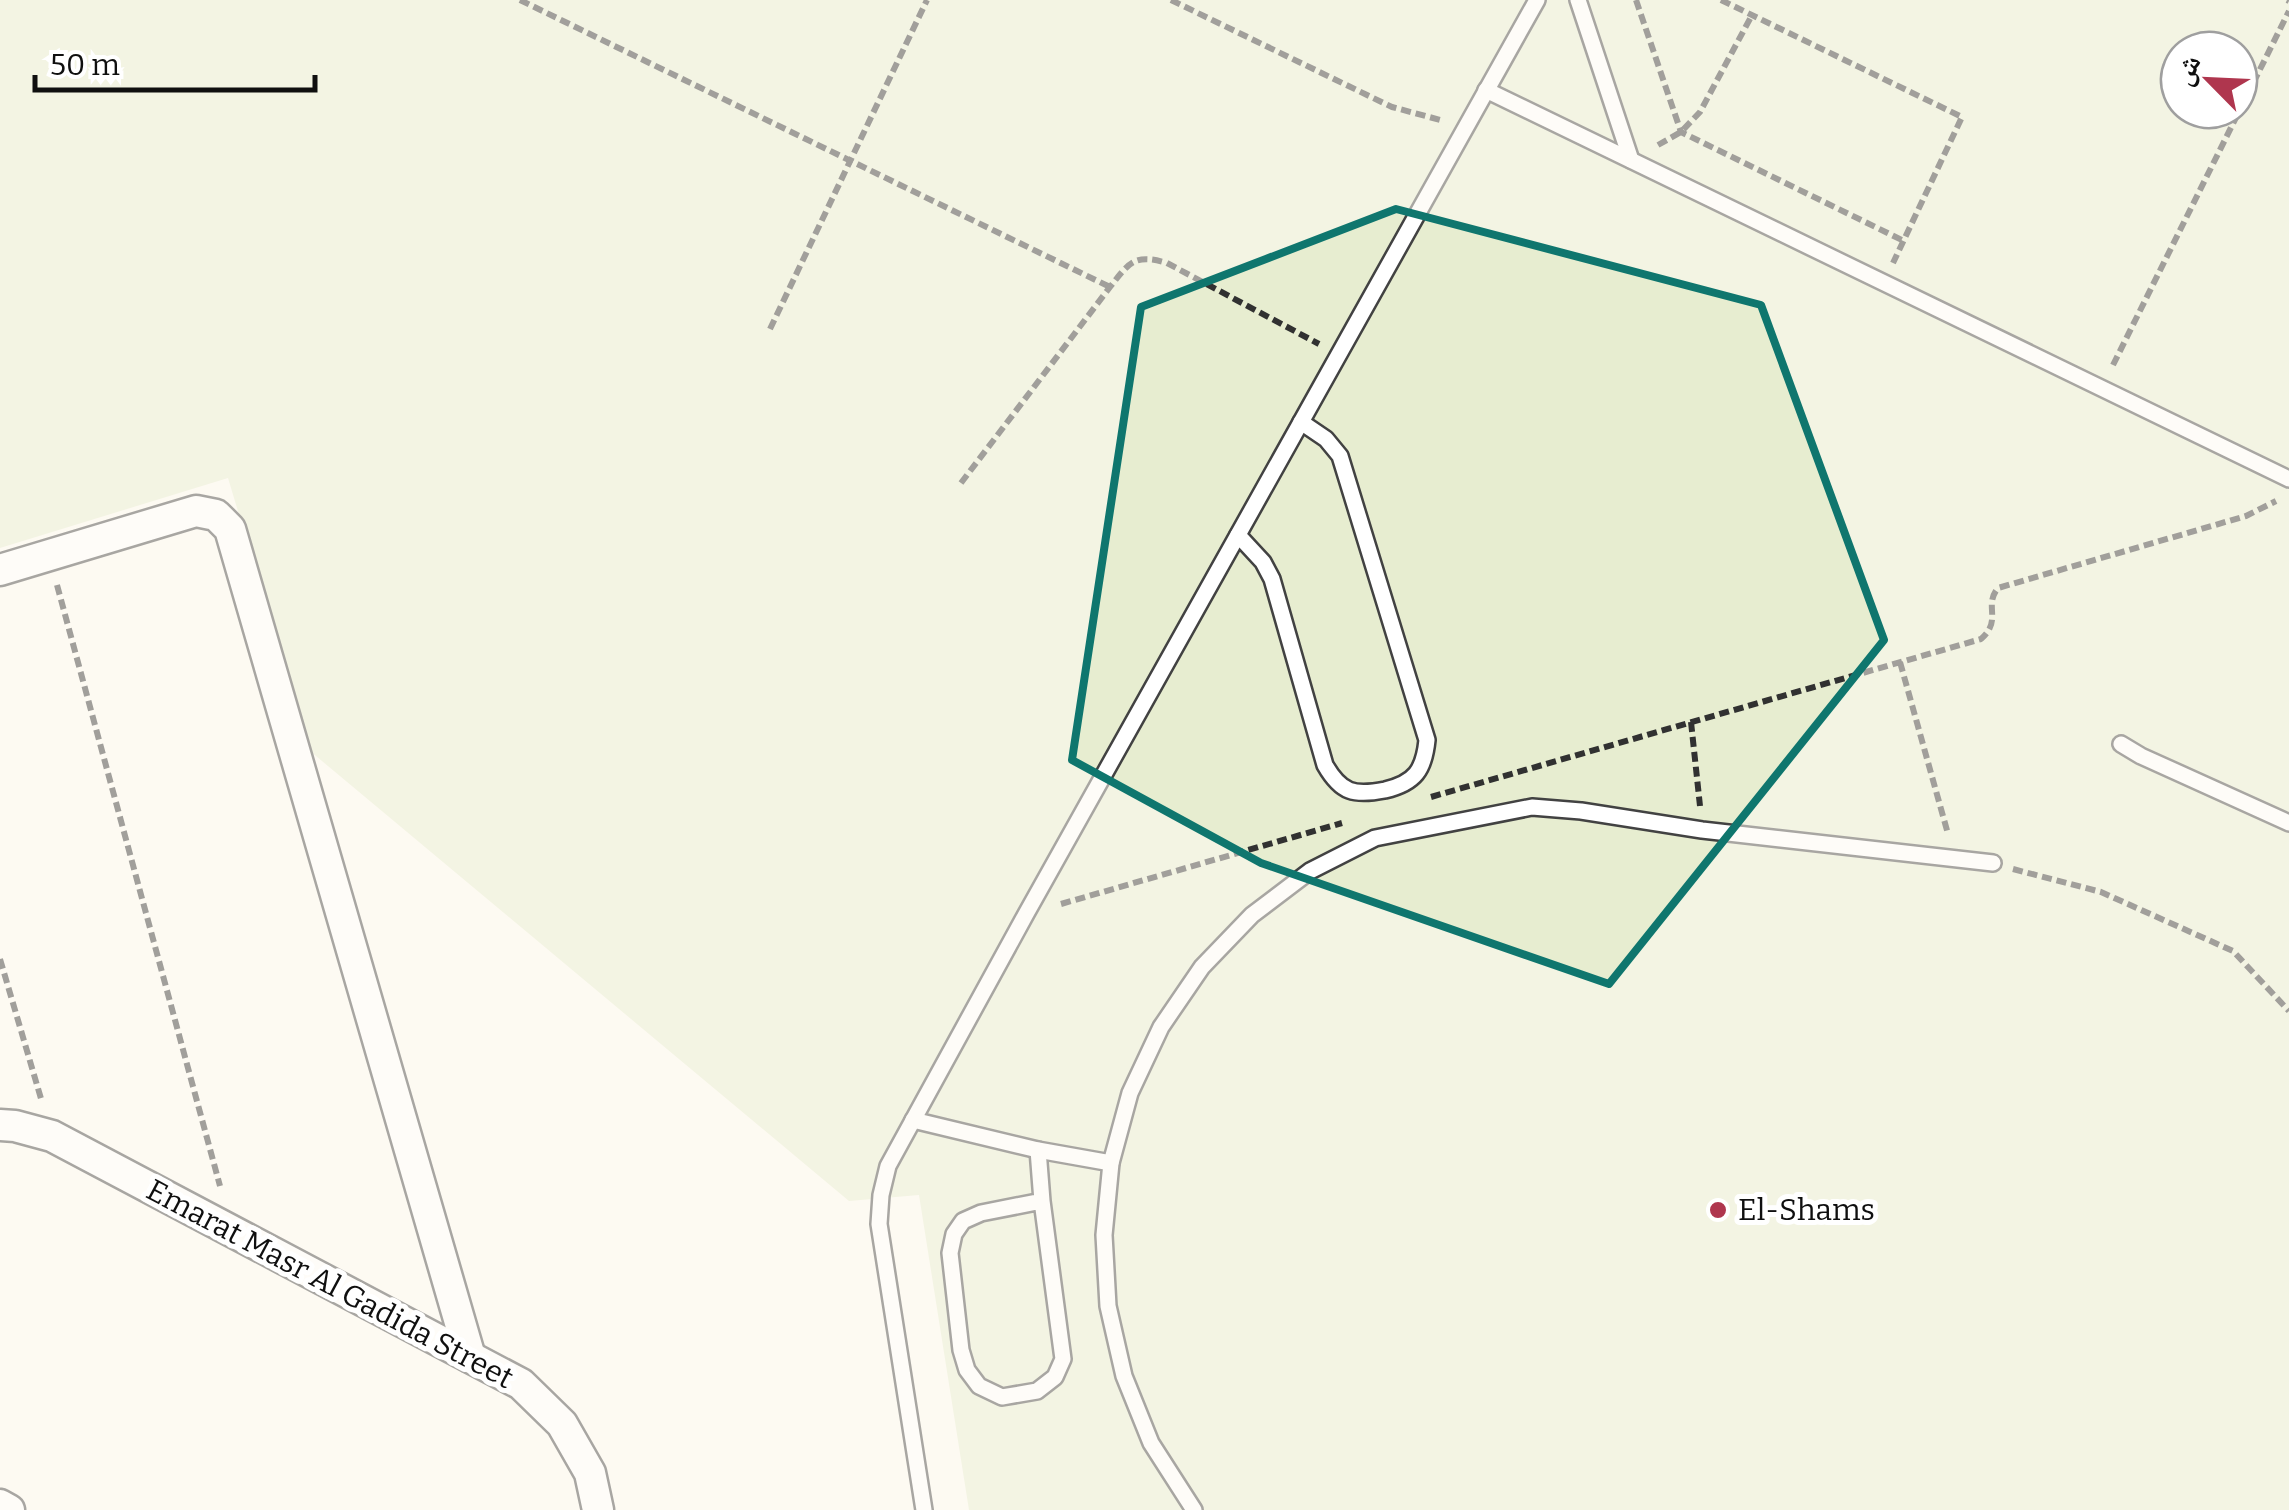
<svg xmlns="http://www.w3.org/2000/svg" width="2289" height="1510" viewBox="0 0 2289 1510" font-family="Bitter,'Noto Naskh Arabic',serif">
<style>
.pitch{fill:#e7edd0;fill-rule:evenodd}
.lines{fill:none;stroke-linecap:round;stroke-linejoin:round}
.lane-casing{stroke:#424242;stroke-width:20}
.street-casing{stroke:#424242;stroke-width:35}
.path{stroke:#313131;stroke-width:6;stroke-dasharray:10 5;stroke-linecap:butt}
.lane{stroke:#fff;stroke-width:15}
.street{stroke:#fff;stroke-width:30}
.marked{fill:none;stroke:#0f766e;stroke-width:8;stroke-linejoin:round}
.poi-dot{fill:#af364e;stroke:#fff;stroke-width:4}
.labels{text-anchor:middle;stroke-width:10;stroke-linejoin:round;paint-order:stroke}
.poi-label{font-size:30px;fill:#0f0f0f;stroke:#fff;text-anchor:start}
.street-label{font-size:30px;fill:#0f0f0f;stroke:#fff}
</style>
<rect width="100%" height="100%" fill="#fdfaf2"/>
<!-- pitch -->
<path class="pitch" d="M0,0H2289V1510H969L919,1195L849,1201L310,751L228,478L0,548ZM2179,50H2239V110H2179Z"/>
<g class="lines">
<defs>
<g id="lane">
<polyline points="1578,0 1631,160"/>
<polyline points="1486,90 2289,479"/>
<path d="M1238,535L1263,562L1272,579L1325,765C1341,793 1354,796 1385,790C1415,783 1424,770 1427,740L1340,456L1326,439L1301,422"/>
<polyline points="2121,744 2141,756 2289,823"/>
<polyline points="913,1120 1038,1150 1111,1163"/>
<polyline points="1038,1150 1042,1201 1063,1359 1055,1377 1037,1391 1002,1397 979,1386 967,1370 961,1350 950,1253 954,1234 963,1221 981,1213 1042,1201"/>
<polyline points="924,1510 879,1224 881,1195 888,1166 1026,914 1537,0"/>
<polyline points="1194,1510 1151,1443 1124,1376 1108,1306 1104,1235 1111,1163 1130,1093 1161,1027 1202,967 1252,915 1310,871 1375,838 1532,807 1581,811 1702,830 1993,863"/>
</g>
<g id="street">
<polyline points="0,570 196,511 216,515 230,529 470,1357"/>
<polyline points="0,1125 15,1126 52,1136 521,1384 562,1424 590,1473 598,1510"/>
<polyline points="0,1505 9,1510"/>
</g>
</defs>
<!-- lane casing -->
<use href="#lane" class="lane-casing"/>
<!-- street casing -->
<use href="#street" class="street-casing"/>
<!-- path -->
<g class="path">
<polyline points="520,0 1110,287"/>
<polyline points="1171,0 1367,95 1392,107 1444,121"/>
<polyline points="1636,0 1681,132 1904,241"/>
<polyline points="1721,0 1962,117 1893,263"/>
<polyline points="2287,0 2289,1"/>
<polyline points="1658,145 1681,132 1700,112 1752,15"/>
<polyline points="770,329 927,0"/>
<polyline points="2113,365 2289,11"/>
<path d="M961,483L1110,287C1129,263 1134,253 1167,263L1319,344"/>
<polyline points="57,585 220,1186"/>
<polyline points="1900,662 1948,834"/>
<polyline points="1691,722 1700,806"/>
<path d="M1431,797L1981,639C2003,620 1983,606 1998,588L2246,516L2276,501"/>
<polyline points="2013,869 2101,892 2233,951 2289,1011"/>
<polyline points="1061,904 1342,823"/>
<polyline points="0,959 42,1102"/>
</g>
<!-- lane -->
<use href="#lane" class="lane"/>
<!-- street -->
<use href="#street" class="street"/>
</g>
<!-- marked area -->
<path d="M0 0H2289V1510H0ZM1396,209L1761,305L1884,640L1609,984L1261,863L1072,760L1141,307Z" fill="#fdfaf2" fill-opacity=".55" fill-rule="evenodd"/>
<path class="marked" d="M1396,209L1761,305L1884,640L1609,984L1261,863L1072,760L1141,307Z"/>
<!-- markers -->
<circle class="poi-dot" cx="1718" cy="1210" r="10"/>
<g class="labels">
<!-- poi labels -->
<g class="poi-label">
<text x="1738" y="1220">El-Shams</text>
</g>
<!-- street labels -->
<g class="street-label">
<text transform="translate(330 1284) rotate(28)" y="10">Emarat Masr Al Gadida Street</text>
</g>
</g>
<!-- north arrow -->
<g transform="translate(2209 80) rotate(294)"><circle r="48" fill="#ffffff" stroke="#9f9f9f" stroke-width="2.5"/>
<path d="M0-8L18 38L0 25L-18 38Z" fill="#af364e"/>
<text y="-15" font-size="28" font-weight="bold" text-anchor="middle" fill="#0f0f0f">ش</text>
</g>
<!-- scale -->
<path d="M35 75v15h280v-15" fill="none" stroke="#0f0f0f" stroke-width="5"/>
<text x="50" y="75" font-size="30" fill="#0f0f0f" stroke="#ffffff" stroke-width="8" paint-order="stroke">50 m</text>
</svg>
